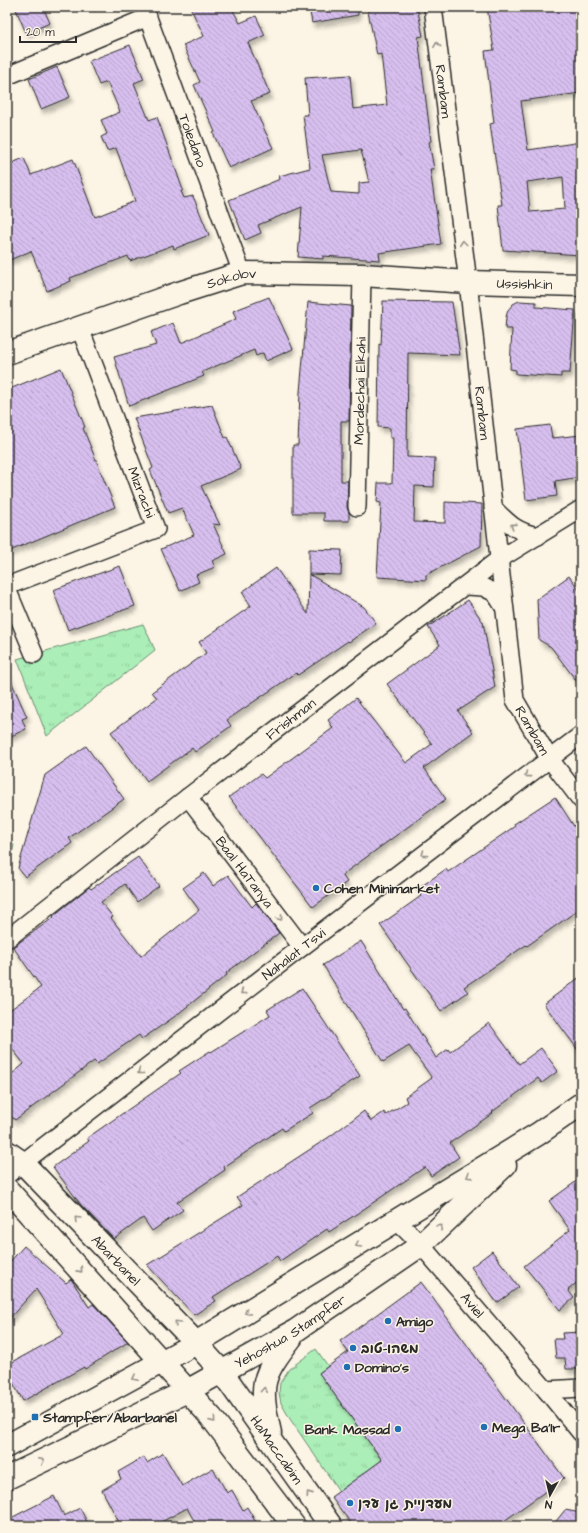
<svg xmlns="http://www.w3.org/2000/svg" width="588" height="1533" viewBox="0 0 588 1533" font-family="'Architects Daughter','Playpen Sans Hebrew',sans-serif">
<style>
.grass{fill:url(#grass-tufts);stroke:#6b8c71}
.building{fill:url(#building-back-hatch);stroke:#2b2b2b;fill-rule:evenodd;filter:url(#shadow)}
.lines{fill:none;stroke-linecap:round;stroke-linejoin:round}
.street-casing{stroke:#2b2b2b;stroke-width:20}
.secondary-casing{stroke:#2b2b2b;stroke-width:25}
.street{stroke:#fcf5e5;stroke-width:17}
.secondary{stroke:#fcf5e5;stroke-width:22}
.oneway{stroke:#949088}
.poi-dot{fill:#1f6fb2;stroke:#fcf5e5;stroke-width:1.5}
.labels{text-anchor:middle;stroke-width:3;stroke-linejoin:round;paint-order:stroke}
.street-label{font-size:14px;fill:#2b2b2b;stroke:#fcf5e5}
.poi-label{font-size:14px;font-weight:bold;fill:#2b2b2b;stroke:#fcf5e5;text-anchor:start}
</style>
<defs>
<pattern id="grass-tufts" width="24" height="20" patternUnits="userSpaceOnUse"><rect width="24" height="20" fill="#abeeb7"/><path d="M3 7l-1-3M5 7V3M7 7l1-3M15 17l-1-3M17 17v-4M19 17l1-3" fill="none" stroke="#93cc9e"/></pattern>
<pattern id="building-back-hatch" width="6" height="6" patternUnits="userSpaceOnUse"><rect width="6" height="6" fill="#d6beee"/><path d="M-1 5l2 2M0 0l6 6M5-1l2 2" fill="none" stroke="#b8a3cc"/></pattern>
<filter id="shadow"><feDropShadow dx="2.5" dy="4.5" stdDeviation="2" flood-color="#0004"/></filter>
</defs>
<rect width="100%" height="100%" fill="#fcf5e5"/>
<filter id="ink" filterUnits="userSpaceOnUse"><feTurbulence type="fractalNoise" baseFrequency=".025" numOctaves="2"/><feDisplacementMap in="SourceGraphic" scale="8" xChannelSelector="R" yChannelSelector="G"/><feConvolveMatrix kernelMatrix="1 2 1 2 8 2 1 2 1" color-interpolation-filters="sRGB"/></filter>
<g filter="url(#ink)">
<!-- grass -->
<g class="grass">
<polygon points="143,624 155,650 47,736 17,659"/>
<polygon points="7,842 14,845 7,874"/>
<polygon points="316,1349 328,1366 319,1373 382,1460 339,1491 290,1419 281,1403 279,1393 280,1383 289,1369"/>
</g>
<!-- building -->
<g class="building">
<polygon points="15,7 43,7 50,23 26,33"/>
<polygon points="190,7 231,7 240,23 256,16 265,35 248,43 270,94 251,101 273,148 229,168 213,133 215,132 194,85 200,82 183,45 204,36"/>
<polygon points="309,7 358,7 358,15 312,23"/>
<path d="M367,7H417L423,36L418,37L431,141L429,142L434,169H430L441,244L379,253L380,260L323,256V259L298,257L302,207L258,225L261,233L245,240L229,200L280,179L279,176L310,168L303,115H308L305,78L350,75L353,109L387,105L381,54L377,55ZM361,150L369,182L359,183V194L331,192L322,155Z"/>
<path d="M487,7H581V93L521,101L528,150L581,142V255L503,250L498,205H502L490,124L494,123L485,51L494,50ZM563,177L565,209L530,212L527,182Z"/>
<polygon points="130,45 144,79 134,83 149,120 157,117 183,190 181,191 184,198 193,196 209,235 174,249 173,245 130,261 128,256 70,278 71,281 47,291 31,251 7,261 7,165 24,158 31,175 73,159 95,217 135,201 116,148 107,151 101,137 107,134 101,120 120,112 107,82 99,85 89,61"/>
<polygon points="57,67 70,97 41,109 29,79"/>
<polygon points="269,297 293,349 266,361 263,353 256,356 254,350 202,372 204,376 129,406 114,357 156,345 151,332 173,323 181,343 236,319 233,311"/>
<polygon points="383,301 452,302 460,355 408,353 407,457 435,458 434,487 415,486 414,522 445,523 445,502 482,504 481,546 426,575 426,580 377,577 381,503 377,502 378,483 392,483 393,438 390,438 390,428 378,427 379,344 381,345"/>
<polygon points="519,301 536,302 536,307 575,310 570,373 561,373 561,377 516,374 516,370 510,369 512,329 505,329 506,317 508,310 513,304"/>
<polygon points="308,302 351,306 349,421 341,421 341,481 348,481 347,507 349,513 349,521 324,521 324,513 293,513 293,445 298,445 300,392"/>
<polygon points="61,368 85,427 83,428 115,507 7,552 7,390"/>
<polygon points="212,405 225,438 227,437 241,469 201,486 220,525 213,524 227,554 212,561 215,567 196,575 199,582 180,591 161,549 194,535 182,508 168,513 150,470 153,468 134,418"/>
<polygon points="550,425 552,438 581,435 581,477 555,481 557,496 526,500 517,429"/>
<polygon points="309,549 342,550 341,575 309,574"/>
<polygon points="120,566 135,606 68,630 53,590"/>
<polygon points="276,568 308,614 309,574 364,607 376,623 349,642 348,641 298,675 296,673 227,720 231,726 195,752 192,748 147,781 111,732 157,698 152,692 206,653 199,642 251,606 242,592"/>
<polygon points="569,576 581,592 581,687 551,647 539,640 537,599"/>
<polygon points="468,600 483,622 495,687 458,711 473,732 424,768 446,799 342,875 347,882 313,907 229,797 261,774 265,778 333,728 328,720 356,698 406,763 432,744 387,684 440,645 428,627"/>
<polygon points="7,672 27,717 22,719 26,729 7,738"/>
<polygon points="86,746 124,799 69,838 72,843 25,877 18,868 45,775"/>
<polygon points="555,797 581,837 581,908 527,946 526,945 464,987 468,992 441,1011 380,925 421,896 416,890 446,869 448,872 515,826 514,824"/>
<polygon points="138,857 159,886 137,902 125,884 101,902 113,917 111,918 141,956 199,910 183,888 204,873 213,886 228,875 252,907 256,903 279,933 226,973 227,975 174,1017 142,1039 139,1035 97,1064 94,1061 15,1120 7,1113 7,1078 24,1064 7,1042 7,1012 41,987 13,947 54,917 53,916 89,887 91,889"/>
<polygon points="361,941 403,1009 405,1008 436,1058 448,1049 450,1052 489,1023 519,1064 541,1048 558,1071 542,1083 538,1078 492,1112 493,1113 450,1143 459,1157 431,1176 425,1167 361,1211 329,1232 327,1229 280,1261 277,1256 213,1297 216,1301 194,1315 147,1265 243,1205 237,1197 329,1137 364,1111 371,1121 384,1112 386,1115 407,1102 405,1097 432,1078 409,1046 383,1062 323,965"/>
<polygon points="581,976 581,1054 544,1004"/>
<polygon points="302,988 360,1076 310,1108 313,1113 284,1131 282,1128 224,1167 225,1170 177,1202 183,1210 152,1231 143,1218 114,1239 81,1205 53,1167 89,1141 87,1138 181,1073 179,1071 210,1051 211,1052 270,1015 267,1010"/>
<polygon points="581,1178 581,1279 568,1290 574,1298 560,1310 524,1266 570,1230 549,1201"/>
<polygon points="24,1246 66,1283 71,1279 89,1307 93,1304 128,1342 85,1369 84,1367 23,1401 7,1372 7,1365 64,1334 36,1289 7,1321 7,1265"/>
<polygon points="492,1251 519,1287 497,1303 471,1267"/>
<polygon points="421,1282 564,1478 497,1526 353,1526 331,1497 382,1460 319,1373 348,1352 340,1341"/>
<polygon points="581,1332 581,1369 566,1369 565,1358 556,1358 554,1339 563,1339 562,1333"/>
<polygon points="163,1453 182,1486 213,1468 227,1493 232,1490 243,1510 247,1507 258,1526 197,1526 187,1508 154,1526 121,1526 102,1490 121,1479 118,1472 144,1457 147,1463"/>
<polygon points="54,1496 64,1516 80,1508 89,1526 7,1526 7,1520"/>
<polygon points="565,1510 581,1513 581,1526 552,1526"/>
</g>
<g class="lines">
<defs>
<g id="street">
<path id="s1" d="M144,7L242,273"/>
<path id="s2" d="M433,7L468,282L515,700L549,758L581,800"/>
<polyline points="7,76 148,17"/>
<path id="s3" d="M357,507L362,275"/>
<path d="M493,508C508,523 516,532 538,536"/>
<polyline points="7,586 156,529 80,328"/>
<polyline points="466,586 483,587 495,593 504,607"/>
<polyline points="7,589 34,654"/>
<path id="s4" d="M188,797L302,947"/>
<path id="s5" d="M7,939L188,797L498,560L581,509"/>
<path id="s6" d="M7,1175L302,947L581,735"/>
<path id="s7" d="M397,1221L421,1245L546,1390L581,1433"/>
<polyline points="546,1390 581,1388"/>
</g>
<g id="secondary">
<path id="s8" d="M7,353L179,293L242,273L362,275L468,282L581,285"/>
<path id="s9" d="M7,1152L23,1163L196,1343L222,1372L331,1526"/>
<polyline points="7,1189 211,1417 294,1526"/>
<path d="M270,1433C259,1384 261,1377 291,1338"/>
<polyline points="7,1446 196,1343 538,1134 581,1104"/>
<path id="s10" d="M7,1478L187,1391L295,1331L421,1245L505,1165"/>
</g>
</defs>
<!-- street casing -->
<use href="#street" class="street-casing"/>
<!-- secondary casing -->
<use href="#secondary" class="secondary-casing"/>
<!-- street -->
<use href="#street" class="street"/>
<!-- secondary -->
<use href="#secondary" class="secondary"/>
</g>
<!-- one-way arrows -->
<defs><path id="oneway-chevron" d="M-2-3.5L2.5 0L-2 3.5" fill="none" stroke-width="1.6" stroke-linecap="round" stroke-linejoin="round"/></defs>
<g class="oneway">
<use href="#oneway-chevron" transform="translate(437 45) rotate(-97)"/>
<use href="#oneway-chevron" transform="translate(463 243) rotate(-97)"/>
<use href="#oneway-chevron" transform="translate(513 526) rotate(-147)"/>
<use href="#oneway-chevron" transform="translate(527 775) rotate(143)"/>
<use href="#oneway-chevron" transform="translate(424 854) rotate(143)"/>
<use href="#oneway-chevron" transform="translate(280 918) rotate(53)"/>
<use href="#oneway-chevron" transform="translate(243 992) rotate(142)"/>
<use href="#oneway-chevron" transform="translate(140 1072) rotate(142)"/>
<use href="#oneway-chevron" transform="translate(469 1176) rotate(148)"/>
<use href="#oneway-chevron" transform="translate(77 1219) rotate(-134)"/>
<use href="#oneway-chevron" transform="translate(440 1227) rotate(-44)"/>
<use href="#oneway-chevron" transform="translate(358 1245) rotate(149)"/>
<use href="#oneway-chevron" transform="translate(80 1270) rotate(48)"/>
<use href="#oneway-chevron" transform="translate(247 1312) rotate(149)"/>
<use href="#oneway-chevron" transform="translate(177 1323) rotate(-134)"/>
<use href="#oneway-chevron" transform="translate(135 1378) rotate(152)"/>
<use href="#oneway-chevron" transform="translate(264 1390) rotate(-86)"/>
<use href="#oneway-chevron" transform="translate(213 1420) rotate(51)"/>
<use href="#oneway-chevron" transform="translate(42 1461) rotate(-26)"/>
<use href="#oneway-chevron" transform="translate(309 1494) rotate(-125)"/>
</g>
</g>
<!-- markers -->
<g class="poi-dot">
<circle cx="316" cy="888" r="4"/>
<circle cx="388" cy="1321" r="4"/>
<circle cx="353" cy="1348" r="4"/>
<circle cx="347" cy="1367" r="4"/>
<rect x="31" y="1413" width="8" height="8" rx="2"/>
<circle cx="484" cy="1427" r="4"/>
<circle cx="398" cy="1429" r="4"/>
<circle cx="350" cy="1503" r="4"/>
</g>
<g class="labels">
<!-- street labels -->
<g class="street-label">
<text dy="5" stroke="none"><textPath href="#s2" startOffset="85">Rambam</textPath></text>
<text dy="5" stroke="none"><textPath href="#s1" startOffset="142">Toledano</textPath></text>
<text dy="5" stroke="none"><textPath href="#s8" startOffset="237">Sokolov</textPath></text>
<text dy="5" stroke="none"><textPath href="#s8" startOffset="531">Ussishkin</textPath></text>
<text dy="5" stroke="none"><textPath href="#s3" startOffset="116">Mordechai Elkahi</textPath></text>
<text dy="5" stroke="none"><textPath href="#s2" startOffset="409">Rambam</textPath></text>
<text transform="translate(142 492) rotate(69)" y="5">Mizrachi</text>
<text dy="5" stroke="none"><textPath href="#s5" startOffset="359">Frishman</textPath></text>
<text dy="5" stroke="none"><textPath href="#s2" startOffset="733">Rambam</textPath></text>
<text dy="5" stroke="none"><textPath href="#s4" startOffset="94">Baal HaTanya</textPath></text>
<text dy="5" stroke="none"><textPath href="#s6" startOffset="362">Nahalat Tsvi</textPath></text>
<text dy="5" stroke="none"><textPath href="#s9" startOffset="154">Abarbanel</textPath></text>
<text dy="5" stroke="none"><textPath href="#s7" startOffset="113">Aviel</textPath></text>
<text dy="5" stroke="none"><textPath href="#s10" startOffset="319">Yehoshua Stampfer</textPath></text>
<text dy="5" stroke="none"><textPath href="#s9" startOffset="403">HaMaccabim</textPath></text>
</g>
<!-- poi labels -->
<g class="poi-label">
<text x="324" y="893">Cohen Minimarket</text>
<text x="396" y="1326">Amigo</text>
<text x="361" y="1353">משהו-טוב</text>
<text x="355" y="1372">Domino's</text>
<text x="43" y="1422">Stampfer/Abarbanel</text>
<text x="492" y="1432">Mega Ba'Ir</text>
<text x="390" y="1434" text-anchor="end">Bank Massad</text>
<text x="358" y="1508">מעדניית גן עדן</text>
</g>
</g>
<!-- margin -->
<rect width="588" height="1533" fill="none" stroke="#fcf5e5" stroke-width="24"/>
<rect x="12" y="12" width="564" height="1509" fill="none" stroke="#2b2b2b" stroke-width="1.5" filter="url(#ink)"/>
<!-- north arrow -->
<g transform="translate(550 1495) rotate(188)" stroke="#fcf5e5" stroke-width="3" paint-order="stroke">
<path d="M0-3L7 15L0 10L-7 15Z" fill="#2b2b2b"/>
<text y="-6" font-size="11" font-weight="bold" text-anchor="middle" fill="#2b2b2b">N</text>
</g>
<!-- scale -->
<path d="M20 36v6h56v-6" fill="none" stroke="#2b2b2b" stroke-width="2"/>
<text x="26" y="36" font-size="12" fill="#2b2b2b" stroke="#fcf5e5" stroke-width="3" paint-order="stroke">20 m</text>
</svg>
